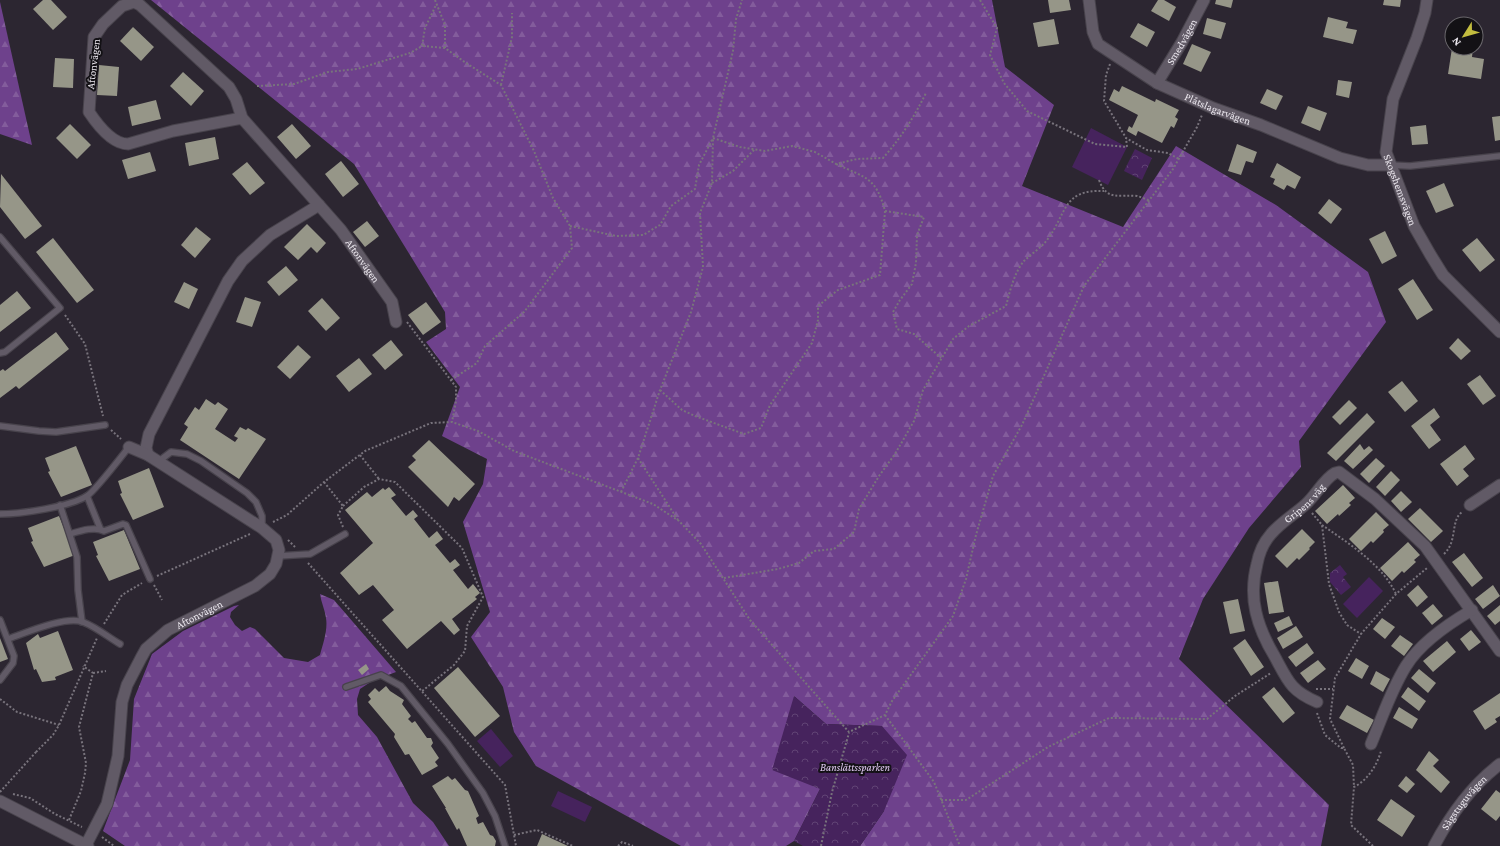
<svg xmlns="http://www.w3.org/2000/svg" width="1500" height="846" viewBox="0 0 1500 846" font-family="'Crimson Pro',serif">
<style>
.grass{fill:#46235d}
.forest{fill:url(#forest-firs)}
.park{fill:url(#park-crowns)}
.building{fill:#969688}
.lines{fill:none;stroke-linecap:round;stroke-linejoin:round}
.lane-casing{stroke:#48434c;stroke-width:8}
.street-casing{stroke:#48434c;stroke-width:13}
.path{stroke:#78737c;stroke-width:2;stroke-dasharray:2 2;stroke-linecap:butt}
.lane{stroke:#615a66;stroke-width:5.5}
.street{stroke:#615a66;stroke-width:11}
.path-bridge{stroke:#78737c;stroke-width:2;stroke-dasharray:2 2;stroke-linecap:butt}
.labels{text-anchor:middle;stroke-width:4;stroke-linejoin:round;paint-order:stroke}
.street-label{font-size:11px;fill:#ece8ef;stroke:#131115}
.park-label{font-size:11px;font-style:italic;fill:#e2cbf4;stroke:#131115}
</style>
<defs>
<pattern id="forest-firs" width="22" height="20" patternUnits="userSpaceOnUse"><rect width="22" height="20" fill="#6e418c"/><path d="M5 1l3.5 6h-7zM16 11l3.5 6h-7z" fill="#835c9c"/></pattern>
<pattern id="park-crowns" width="20" height="18" patternUnits="userSpaceOnUse"><rect width="20" height="18" fill="#46235d"/><path d="M2 6a3 3 0 1 1 6 0M12 15a3 3 0 1 1 6 0" fill="none" stroke="#614375"/></pattern>
</defs>
<rect width="100%" height="100%" fill="#2c2631"/>
<!-- grass -->
<g class="grass">
<polygon points="1091,128 1127,147 1108,185 1072,167"/>
<polygon points="1369,577 1383,591 1357,618 1343,604"/>
<polygon points="491,729 513,756 500,767 477,741"/>
<polygon points="558,791 592,807 585,822 551,806"/>
</g>
<!-- forest -->
<g class="forest">
<polygon points="151,0 992,0 1005,67 1054,105 1022,186 1123,227 1176,146 1276,205 1368,272 1386,322 1299,441 1301,467 1249,528 1203,599 1179,659 1329,805 1321,846 860,846 884,811 882,726 826,724 794,696 820,789 794,841 786,846 681,846 536,766 514,732 503,687 471,637 490,612 463,522 483,484 487,459 442,436 460,387 426,342 446,329 445,312 354,164"/>
<polygon points="0,2 32,145 0,134"/>
<path d="M320,594L334,600L396,672L372,681L360,689L357,699L358,715L377,737L413,803L433,822L449,846H125L103,831L130,760L134,699L152,654L183,631L234,606L239,605L231,612L230,617L235,625L242,631L250,627L255,629L284,658L308,662L320,655C323,644 328,630 326,618C325,610 321,602 320,594Z"/>
</g>
<!-- park -->
<g class="park">
<polygon points="1135,149 1152,158 1142,180 1124,171"/>
<polygon points="1340,565 1347,574 1343,577 1351,587 1341,595 1330,582 1330,573"/>
<polygon points="794,696 826,724 882,726 907,755 884,811 860,846 803,846 794,841 820,789 772,770"/>
</g>
<!-- building -->
<g class="building">
<polygon points="43,0 51,0 67,17 53,30 33,9"/>
<polygon points="1048,0 1069,0 1071,10 1050,13"/>
<polygon points="1158,0 1164,0 1176,7 1169,21 1151,11"/>
<polygon points="1216,0 1233,0 1231,8 1215,4"/>
<polygon points="1384,0 1401,0 1400,7 1383,5"/>
<polygon points="1328,17 1348,22 1346,28 1357,30 1353,44 1323,37"/>
<polygon points="1207,18 1226,23 1221,39 1203,34"/>
<polygon points="1054,19 1059,44 1038,47 1033,23"/>
<polygon points="1138,23 1155,32 1147,47 1130,37"/>
<polygon points="133,27 154,47 141,61 120,41"/>
<polygon points="1192,44 1211,52 1201,72 1183,64"/>
<polygon points="1452,48 1473,48 1472,57 1484,59 1481,79 1448,74"/>
<polygon points="55,58 74,59 73,88 53,87"/>
<polygon points="99,65 119,67 117,96 97,95"/>
<polygon points="183,72 204,91 191,106 170,86"/>
<polygon points="1338,80 1352,82 1349,98 1336,95"/>
<polygon points="1122,86 1155,102 1156,99 1179,110 1175,117 1178,119 1174,128 1171,126 1162,143 1138,131 1136,136 1127,131 1129,126 1132,128 1138,115 1109,100 1114,89 1119,92"/>
<polygon points="1267,89 1283,96 1276,110 1260,103"/>
<polygon points="156,100 161,119 132,126 128,107"/>
<polygon points="1308,106 1327,113 1320,131 1301,123"/>
<polygon points="1500,116 1500,140 1495,141 1492,117"/>
<polygon points="70,124 91,145 77,159 56,138"/>
<polygon points="292,124 311,146 296,159 277,137"/>
<polygon points="1426,125 1428,144 1412,145 1410,127"/>
<polygon points="215,137 219,159 189,166 185,143"/>
<polygon points="1237,144 1257,152 1253,163 1246,161 1241,175 1228,171"/>
<polygon points="150,152 156,171 128,179 122,160"/>
<polygon points="341,161 359,184 343,197 325,174"/>
<polygon points="247,162 265,183 250,195 232,174"/>
<polygon points="1277,163 1301,177 1295,189 1287,185 1284,190 1273,184 1275,179 1270,177"/>
<polygon points="1,174 42,226 25,239 0,207"/>
<polygon points="1444,183 1454,206 1436,213 1426,191"/>
<polygon points="1329,199 1342,209 1331,224 1318,213"/>
<polygon points="367,221 379,236 365,247 353,232"/>
<polygon points="307,224 326,243 317,253 311,247 298,260 284,247"/>
<polygon points="196,227 211,239 195,258 181,245"/>
<polygon points="1385,231 1397,256 1382,264 1369,239"/>
<polygon points="53,238 94,290 77,303 36,252"/>
<polygon points="1477,238 1495,260 1480,272 1462,250"/>
<polygon points="286,266 298,280 279,296 267,282"/>
<polygon points="1413,279 1433,310 1417,320 1398,289"/>
<polygon points="184,282 198,289 189,309 174,302"/>
<polygon points="17,291 31,308 0,332 0,305"/>
<polygon points="245,297 261,302 252,327 236,322"/>
<polygon points="322,298 340,318 326,331 308,311"/>
<polygon points="426,302 441,322 423,335 408,315"/>
<polygon points="56,332 69,349 19,389 16,386 0,398 0,371 3,369 5,371"/>
<polygon points="1458,338 1471,351 1461,360 1449,348"/>
<polygon points="391,340 403,355 385,370 372,355"/>
<polygon points="298,345 311,357 290,379 277,367"/>
<polygon points="359,358 372,374 349,392 336,376"/>
<polygon points="1480,375 1496,396 1483,405 1467,384"/>
<polygon points="1402,381 1418,401 1405,412 1388,392"/>
<polygon points="206,399 215,405 218,402 228,409 215,429 235,442 238,438 234,436 240,427 246,430 248,428 266,439 239,479 180,440 188,427 184,424 195,407 199,410"/>
<polygon points="1349,400 1357,408 1340,425 1332,417"/>
<polygon points="1434,408 1440,417 1430,425 1441,440 1429,449 1411,426"/>
<polygon points="1367,413 1375,422 1336,461 1327,453"/>
<polygon points="429,440 475,484 459,501 454,497 448,507 408,467 416,460 412,456"/>
<polygon points="1360,444 1364,450 1369,446 1373,450 1353,469 1344,461"/>
<polygon points="1465,445 1475,459 1463,469 1469,476 1457,486 1440,464"/>
<polygon points="76,446 92,485 61,497 48,472 50,471 45,458"/>
<polygon points="1376,458 1385,466 1369,483 1360,474"/>
<polygon points="149,468 164,507 133,520 120,494 122,493 118,481"/>
<polygon points="1391,471 1400,480 1385,496 1376,487"/>
<polygon points="1343,485 1355,498 1349,503 1351,505 1339,516 1338,514 1327,524 1315,511"/>
<polygon points="389,487 396,495 391,498 406,516 413,510 418,516 414,519 429,538 437,531 443,539 435,545 450,563 455,559 460,565 453,570 468,589 473,584 480,593 475,597 477,599 452,619 460,630 454,635 441,621 407,649 382,620 394,610 373,585 359,595 340,573 373,543 345,510 367,492 372,497 383,488 385,490"/>
<polygon points="1401,491 1412,502 1401,512 1391,501"/>
<polygon points="1420,508 1443,531 1431,542 1408,519"/>
<polygon points="1376,512 1389,525 1383,530 1384,532 1373,543 1371,541 1361,551 1349,539"/>
<polygon points="59,516 75,555 44,567 31,542 33,541 28,528"/>
<polygon points="1302,529 1315,542 1309,548 1310,549 1299,560 1297,558 1287,568 1275,556"/>
<polygon points="124,530 140,569 109,581 96,556 98,555 93,542"/>
<polygon points="1408,542 1420,555 1414,560 1416,562 1404,573 1402,571 1392,581 1380,568"/>
<polygon points="1464,553 1483,578 1472,587 1452,562"/>
<polygon points="1278,581 1284,612 1269,614 1264,583"/>
<polygon points="1418,585 1428,597 1417,607 1407,595"/>
<polygon points="1493,585 1500,596 1483,609 1475,599"/>
<polygon points="1238,599 1245,631 1230,634 1223,602"/>
<polygon points="1433,604 1443,616 1432,625 1422,613"/>
<polygon points="1500,605 1500,621 1495,625 1487,616"/>
<polygon points="1289,616 1293,625 1278,632 1274,623"/>
<polygon points="1382,618 1395,627 1385,639 1373,629"/>
<polygon points="1296,626 1303,637 1283,649 1277,638"/>
<polygon points="1471,630 1481,642 1469,651 1460,639"/>
<polygon points="58,631 73,670 55,677 56,680 42,682 36,669 34,670 26,643 38,634 40,638"/>
<polygon points="1400,635 1413,644 1404,656 1391,646"/>
<polygon points="0,638 8,659 0,662"/>
<polygon points="1245,639 1264,667 1251,676 1233,648"/>
<polygon points="1447,641 1456,652 1433,672 1423,661"/>
<polygon points="1307,643 1314,653 1296,667 1288,657"/>
<polygon points="1356,658 1369,666 1362,679 1348,671"/>
<polygon points="1318,660 1326,669 1308,683 1300,673"/>
<polygon points="366,664 369,669 362,675 358,670"/>
<polygon points="458,667 500,716 475,737 434,688"/>
<polygon points="1419,669 1436,683 1428,693 1411,678"/>
<polygon points="1376,671 1390,679 1383,692 1370,684"/>
<polygon points="386,686 390,691 404,700 402,704 411,716 408,719 412,723 415,721 427,738 431,738 433,743 431,746 439,758 435,762 438,766 422,775 409,754 405,755 394,737 395,734 368,702 371,699 368,695 375,688 379,692"/>
<polygon points="1274,687 1295,713 1283,723 1262,697"/>
<polygon points="1408,687 1426,701 1419,711 1401,697"/>
<polygon points="1500,693 1500,716 1495,719 1497,722 1485,730 1473,711"/>
<polygon points="1347,705 1374,720 1367,733 1339,718"/>
<polygon points="1399,707 1418,719 1412,729 1393,718"/>
<polygon points="1429,751 1439,760 1433,766 1450,782 1441,793 1416,770"/>
<polygon points="448,776 452,780 455,778 465,790 468,791 479,816 476,818 478,824 483,822 490,835 493,836 496,841 495,846 467,846 459,828 457,830 445,808 446,808 432,786"/>
<polygon points="1406,776 1415,784 1407,793 1398,786"/>
<polygon points="1496,790 1500,793 1500,816 1496,821 1481,809"/>
<polygon points="1391,799 1415,816 1402,837 1377,820"/>
<polygon points="542,834 568,846 537,846"/>
</g>
<g class="lines">
<defs>
<g id="lane">
<polyline points="1390,165 1410,166 1500,156"/>
<polyline points="0,237 60,308 5,352 0,353"/>
<polyline points="0,426 39,431 56,432 105,425"/>
<polyline points="160,463 163,458 171,452 187,454 201,461 247,493 256,502 262,516 262,528"/>
<polyline points="87,496 100,528"/>
<polyline points="60,505 77,557 78,590 82,622"/>
<path d="M0,514C21,514 69,507 87,496C95,491 121,457 129,447"/>
<path d="M70,534C80,531 95,526 104,531L123,524L126,525L150,579"/>
<polyline points="278,556 310,554 345,534"/>
<polyline points="0,620 14,656 13,663 0,680"/>
<path d="M8,639C25,633 67,615 83,622C96,627 108,637 120,644"/>
<polyline points="346,687 381,675 401,686 448,744 483,793 495,816 505,846"/>
</g>
<g id="street">
<path id="s1" d="M1089,0L1093,32L1098,44L1157,83L1213,108L1261,125L1340,158L1368,165H1390"/>
<path id="s2" d="M1427,0L1425,13L1417,38L1393,99L1386,152L1414,226L1430,254L1443,275L1500,332"/>
<path id="s3" d="M1157,83L1182,42L1204,0"/>
<path id="s4" d="M319,205L341,230L392,302L396,322"/>
<path d="M148,455L146,448L149,434L228,281L242,261L270,235L319,205L242,118L236,99L229,87L140,5L134,2L122,6L103,24L94,37L89,112C97,124 112,144 128,144L173,131L242,118"/>
<polyline points="1470,505 1500,485"/>
<path id="s5" d="M1317,702C1291,691 1288,681 1275,657C1257,627 1248,598 1257,564C1259,553 1264,542 1271,534C1281,522 1295,514 1306,504C1316,495 1324,479 1335,473L1339,472L1375,499L1425,546L1500,651"/>
<path d="M1371,744C1382,718 1391,690 1406,666C1421,642 1448,624 1472,610"/>
<polyline points="0,801 88,846"/>
<path id="s6" d="M86,845L107,804L118,756L122,702L127,685L141,658L146,649L168,630L255,586L270,574L276,564L279,550L276,540L262,528L148,455L129,447"/>
<path id="s7" d="M1434,846C1451,814 1471,786 1500,764"/>
</g>
</defs>
<!-- lane casing -->
<use href="#lane" class="lane-casing"/>
<!-- street casing -->
<use href="#street" class="street-casing"/>
<!-- path -->
<g class="path">
<polyline points="435,0 445,25 445,48 466,63 501,85 534,151 553,198 570,226 572,248 524,312 485,346 477,363 451,380"/>
<polyline points="980,0 997,28 990,55 1004,83 1027,111 1095,144 1127,147 1126,138"/>
<polyline points="423,46 445,48"/>
<polyline points="1110,64 1106,75 1104,101 1126,138 1147,150 1168,153 1179,159"/>
<polyline points="501,85 512,37 512,13"/>
<polyline points="257,86 294,84 328,72 357,69 410,53 422,46 425,28 436,5"/>
<path d="M836,164C866,178 876,177 885,211L924,217L917,235L916,263L912,284L900,300L893,312L897,329L914,334L941,358"/>
<path d="M1099,180C1107,202 1120,194 1137,196C1141,197 1146,199 1150,201"/>
<polyline points="712,183 733,171 755,149"/>
<path d="M570,226L616,236L643,235L660,225L671,206L695,189L699,165L713,138L740,147L765,151L792,146L815,152L836,164L857,159L883,158C901,138 914,117 926,93"/>
<polyline points="65,315 85,344 103,416"/>
<polyline points="407,322 456,387 456,401 452,422"/>
<polyline points="660,390 682,410 695,416 744,434 761,428 770,405 812,343 818,320 818,306 838,290 880,275 885,211"/>
<polyline points="111,430 121,439"/>
<polyline points="360,455 379,479"/>
<polyline points="638,458 678,520"/>
<polyline points="324,482 343,506 338,515 343,527"/>
<polyline points="621,492 638,458 660,390 691,312 703,267 700,213 712,183 713,138 733,51 736,19 742,0"/>
<polyline points="343,506 364,487 379,479 395,482 462,548 483,597 467,626 465,651 454,665 421,692"/>
<polyline points="1312,513 1322,525 1329,584 1339,612 1347,625 1361,634"/>
<polyline points="273,522 287,515 324,482 365,451 431,423 452,422 478,431 514,451 653,504 679,521 701,544 750,620 849,732 885,715 892,701 953,616 966,579 976,535 993,476 1022,425 1084,286 1173,169 1197,127 1202,115"/>
<path d="M1322,525C1348,543 1382,564 1396,594"/>
<polyline points="288,540 295,547"/>
<path d="M1444,554C1458,541 1450,521 1462,512"/>
<polyline points="308,563 505,785 516,846"/>
<polyline points="157,576 250,534"/>
<path d="M724,578L778,569L799,563L814,551L834,549L854,532L859,509L879,476L895,454L914,421L923,390L953,339L969,326L1006,306C1010,291 1014,273 1024,261C1031,254 1041,248 1047,240C1067,214 1062,189 1104,191"/>
<polyline points="154,585 162,600"/>
<polyline points="104,624 122,595 142,583"/>
<polyline points="93,673 106,671"/>
<polyline points="1316,689 1333,689"/>
<polyline points="0,699 17,712 59,725"/>
<polyline points="1317,713 1325,735 1341,748 1344,748 1353,765 1354,787"/>
<polyline points="885,715 934,782 960,846"/>
<polyline points="1344,748 1330,719 1335,678 1361,634 1396,594 1427,568"/>
<polyline points="36,752 53,735 59,725 97,638"/>
<polyline points="13,794 30,798 55,814 82,827"/>
<polyline points="941,800 966,800 1048,747 1109,718 1207,719 1235,696 1271,673"/>
<polyline points="69,820 81,791 85,773 86,763 79,727 93,673 83,666"/>
<polyline points="514,835 537,830 573,846"/>
<polyline points="102,837 114,846"/>
<polyline points="618,846 622,842 633,846"/>
<polyline points="821,846 832,792 849,733"/>
<path d="M1373,846L1351,825L1354,787C1368,780 1377,765 1381,751"/>
</g>
<!-- lane -->
<use href="#lane" class="lane"/>
<!-- street -->
<use href="#street" class="street"/>
<!-- path-bridge -->
<polyline class="path-bridge" points="0,792 36,752"/>
</g>
<g class="labels">
<!-- street labels -->
<g class="street-label">
<text dy="4" stroke="none"><textPath href="#s3" startOffset="48">Smedvägen</textPath></text>
<text transform="translate(93 64) rotate(-83)" y="4">Aftonvägen</text>
<text dy="4" stroke="none"><textPath href="#s1" startOffset="182">Plåtslagarvägen</textPath></text>
<text dy="4" stroke="none"><textPath href="#s2" startOffset="199">Skogshemsvägen</textPath></text>
<text dy="4" stroke="none"><textPath href="#s4" startOffset="71">Aftonvägen</textPath></text>
<text dy="4" stroke="none"><textPath href="#s5" startOffset="240">Gripens väg</textPath></text>
<text dy="4" stroke="none"><textPath href="#s6" startOffset="272">Aftonvägen</textPath></text>
<text dy="4" stroke="none"><textPath href="#s7" startOffset="53">Sågstuguvägen</textPath></text>
</g>
<!-- park labels -->
<g class="park-label">
<text x="855" y="771">Banslättssparken</text>
</g>
</g>
<!-- north arrow -->
<g transform="translate(1464 36) rotate(233)"><circle r="19" fill="#131115" stroke="#6a676c"/>
<path d="M0-3L7 15L0 10L-7 15Z" fill="#c3bd3f"/>
<text y="-6" font-size="11" font-weight="bold" text-anchor="middle" fill="#ece8ef">N</text>
</g>
</svg>
